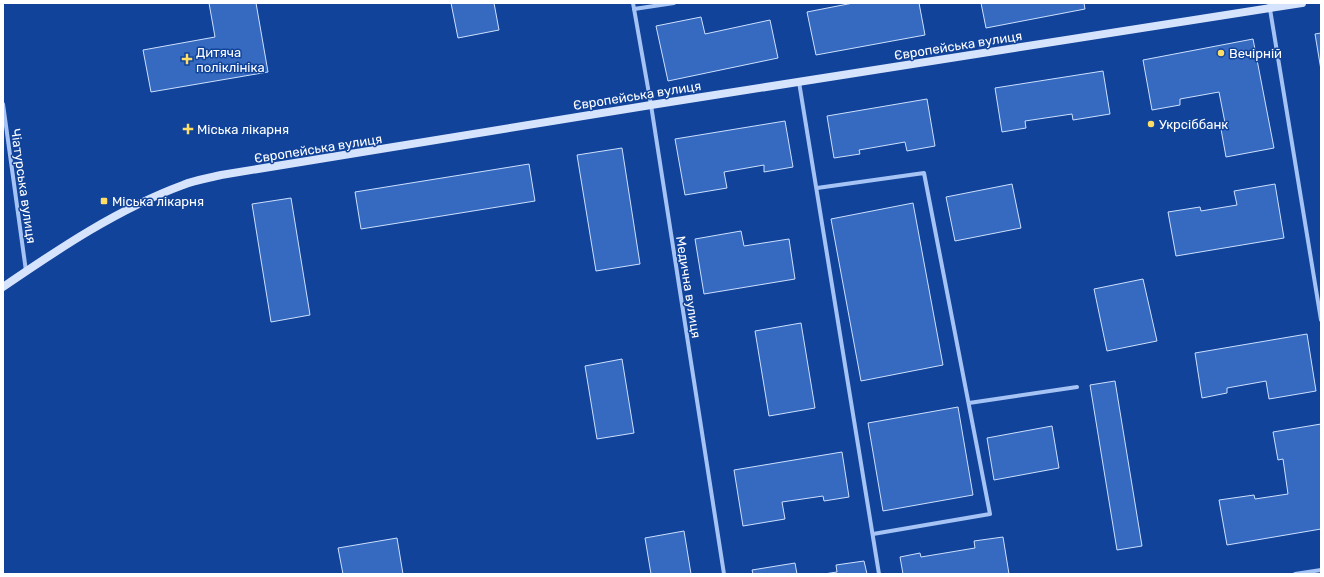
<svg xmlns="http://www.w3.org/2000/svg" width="1324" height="577" viewBox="0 0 1324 577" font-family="Rubik,sans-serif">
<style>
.building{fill:#356ac0;stroke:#cde0fe}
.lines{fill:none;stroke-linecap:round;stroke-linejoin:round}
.street{stroke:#a5c3f4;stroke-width:4}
.secondary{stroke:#d5e3fd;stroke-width:8}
.poi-dot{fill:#ffde68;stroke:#11439a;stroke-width:1.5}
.labels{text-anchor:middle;stroke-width:3;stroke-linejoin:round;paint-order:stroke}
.street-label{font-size:13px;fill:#fff;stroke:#11439a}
.poi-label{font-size:13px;fill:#fff;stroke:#11439a;text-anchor:start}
</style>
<rect width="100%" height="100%" fill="#11439a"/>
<!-- building -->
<g class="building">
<polygon points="209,3 256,3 268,72 151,92 143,50 215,37"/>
<polygon points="451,3 494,3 499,30 458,38"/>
<polygon points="853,3 919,3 925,35 816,55 807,12"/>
<polygon points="981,3 1084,3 1085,9 986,28"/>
<polygon points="701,17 705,34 770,20 778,58 668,81 656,26"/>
<polygon points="1321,33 1321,70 1315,34"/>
<polygon points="1253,39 1274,148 1226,157 1221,129 1226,128 1219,92 1180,99 1180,105 1152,110 1143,60"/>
<polygon points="1103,71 1110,114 1073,120 1072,114 1025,121 1026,128 1002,132 995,88"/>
<polygon points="927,99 935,146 907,151 905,142 859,150 860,154 834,158 827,116"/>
<polygon points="785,121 793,167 764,172 764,165 724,172 727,188 685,195 675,139"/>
<polygon points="622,148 640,264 596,271 577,155"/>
<polygon points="529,164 535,201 361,229 355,192"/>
<polygon points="1012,184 1021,228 955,241 946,197"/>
<polygon points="1275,184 1284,238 1176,256 1168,212 1200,207 1201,211 1237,205 1234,191"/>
<polygon points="291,198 310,315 271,322 252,204"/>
<polygon points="913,203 943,365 861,381 831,219"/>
<polygon points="741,231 744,246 789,239 795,279 704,294 695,239"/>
<polygon points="1143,279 1157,341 1107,351 1094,289"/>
<polygon points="801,323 815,408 769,416 755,331"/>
<polygon points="1307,334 1316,391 1269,399 1266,381 1227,388 1227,393 1202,398 1195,353"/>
<polygon points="622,359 634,433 597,439 585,366"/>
<polygon points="1115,381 1142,546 1117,550 1090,385"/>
<polygon points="958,407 973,495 883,511 868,423"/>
<polygon points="1321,424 1321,529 1227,545 1219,500 1254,495 1255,499 1288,494 1283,459 1278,460 1273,432"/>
<polygon points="1052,426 1059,468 994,480 987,438"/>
<polygon points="842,452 849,497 824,501 823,496 782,502 785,519 743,526 734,470"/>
<polygon points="684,531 691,574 651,574 645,538"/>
<polygon points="1003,537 1009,574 903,574 900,557 920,553 921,557 975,548 974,541"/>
<polygon points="397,538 403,574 343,574 338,548"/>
<polygon points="864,561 867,574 824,574 837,572 836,565"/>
<polygon points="795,563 797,574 753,574 752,570"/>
</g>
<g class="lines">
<!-- street -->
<g class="street">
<polyline points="633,3 651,105 724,574"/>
<polyline points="1269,3 1321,320"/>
<polyline points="634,9 674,3"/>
<polyline points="799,82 879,574"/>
<polyline points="3,104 26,271"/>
<polyline points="817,188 924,173 990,514 873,534"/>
<polyline points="969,403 1077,387"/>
<polyline points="1295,574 1321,570"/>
</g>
<!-- secondary -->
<path class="secondary" d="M3,287C60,248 118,209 183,185C195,180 209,178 221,175L651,105L1302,3"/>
</g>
<!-- markers -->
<g class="poi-dot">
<circle cx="1221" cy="53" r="4"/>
<path d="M185 53h4v4h4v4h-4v4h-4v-4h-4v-4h4z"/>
<circle cx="1151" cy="124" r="4"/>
<path d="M186 123h4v4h4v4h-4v4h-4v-4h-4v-4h4z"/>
<rect x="100" y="197" width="8" height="8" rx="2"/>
</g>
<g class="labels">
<!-- street labels -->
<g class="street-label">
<text transform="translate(958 45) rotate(-9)" y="5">Європейська вулиця</text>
<text transform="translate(637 95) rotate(-9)" y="5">Європейська вулиця</text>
<text transform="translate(318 148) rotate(-9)" y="5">Європейська вулиця</text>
<text transform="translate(24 186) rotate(82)" y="5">Чіатурська вулиця</text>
<text transform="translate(689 287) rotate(81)" y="5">Медична вулиця</text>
</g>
<!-- poi labels -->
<g class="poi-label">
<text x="196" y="57">Дитяча<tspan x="196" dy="15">поліклініка</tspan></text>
<text x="1229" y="58">Вечірній</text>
<text x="1159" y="129">Укрсiббанк</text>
<text x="197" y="134">Мiська лiкарня</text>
<text x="112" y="206">Міська лікарня</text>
</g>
</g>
<!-- border -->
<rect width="1324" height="577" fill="none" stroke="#ffffff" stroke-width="8"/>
</svg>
